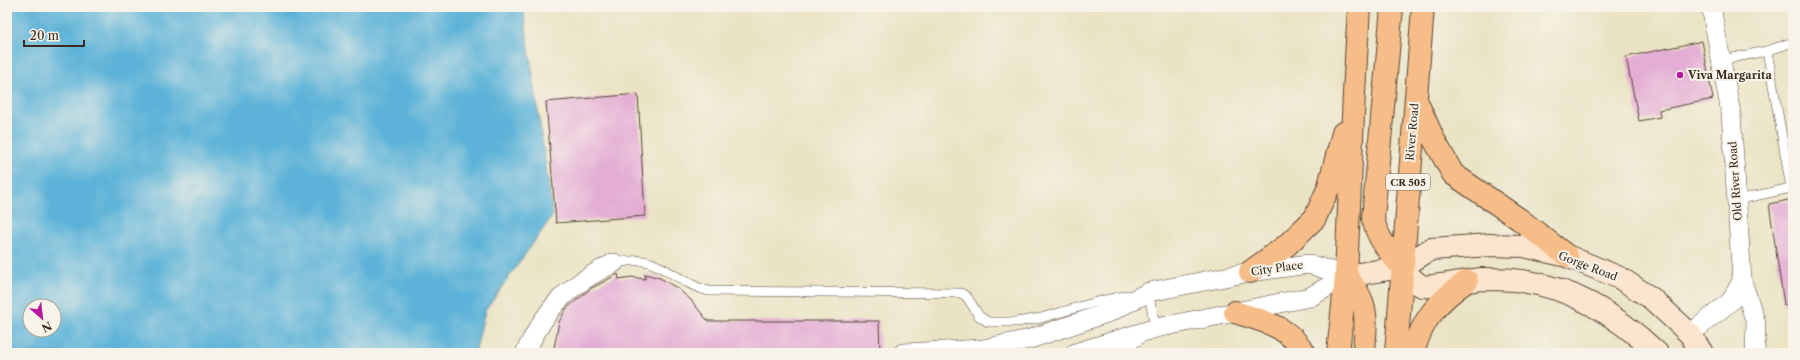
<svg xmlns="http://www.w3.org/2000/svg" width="1800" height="360" viewBox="0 0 1800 360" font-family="'Libre Caslon Text',serif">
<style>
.water{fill:#5bb2d8;stroke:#4b6e7b;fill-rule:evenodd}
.building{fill:#e4add4}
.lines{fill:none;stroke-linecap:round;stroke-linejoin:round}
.service-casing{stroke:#554637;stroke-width:10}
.minor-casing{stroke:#554637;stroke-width:20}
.secondary-casing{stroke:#554637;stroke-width:24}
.primary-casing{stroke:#554637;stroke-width:24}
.service{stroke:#fff;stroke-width:9}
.minor{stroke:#fff;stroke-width:19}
.secondary{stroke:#fce5cf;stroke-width:22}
.primary{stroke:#f7bd88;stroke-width:22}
.poi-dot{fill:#b5179e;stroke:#f7f3e8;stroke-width:1.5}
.labels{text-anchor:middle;stroke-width:4;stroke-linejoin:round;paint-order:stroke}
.shield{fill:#f7f3e8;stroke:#73665b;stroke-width:1}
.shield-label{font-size:10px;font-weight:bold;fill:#3b2a1e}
.poi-label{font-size:11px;font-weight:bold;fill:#3b2a1e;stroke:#f7f3e8;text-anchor:start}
.street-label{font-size:11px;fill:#3b2a1e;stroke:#f7f3e8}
</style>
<rect width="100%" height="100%" fill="#f7f3e8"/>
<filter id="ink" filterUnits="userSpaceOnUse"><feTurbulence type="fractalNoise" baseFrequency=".025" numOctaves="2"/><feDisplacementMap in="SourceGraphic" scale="8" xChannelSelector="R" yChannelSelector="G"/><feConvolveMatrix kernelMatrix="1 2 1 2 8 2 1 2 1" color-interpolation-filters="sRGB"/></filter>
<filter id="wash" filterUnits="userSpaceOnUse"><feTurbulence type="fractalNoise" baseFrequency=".012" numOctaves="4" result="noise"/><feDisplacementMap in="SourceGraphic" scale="16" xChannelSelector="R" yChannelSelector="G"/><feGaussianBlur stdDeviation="0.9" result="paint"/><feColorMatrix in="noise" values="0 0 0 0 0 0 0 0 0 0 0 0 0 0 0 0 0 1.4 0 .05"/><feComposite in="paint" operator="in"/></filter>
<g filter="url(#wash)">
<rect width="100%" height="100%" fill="#eae3c4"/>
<!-- water -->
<path class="water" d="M7,7H523L553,215L485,311L475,353H7ZM30,306H54V330H30Z"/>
<g id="blocks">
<!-- building -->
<g class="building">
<polygon points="1702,41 1713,99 1659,110 1660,117 1639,121 1626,57"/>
<polygon points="638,94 645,216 556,223 546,102"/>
<polygon points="1793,199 1793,304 1784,305 1769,204"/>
<polygon points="618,274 619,279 631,277 645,279 645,274 660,278 677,288 690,299 708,321 879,321 880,353 553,353 559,322 566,309 590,289"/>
</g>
</g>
</g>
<g filter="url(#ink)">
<use href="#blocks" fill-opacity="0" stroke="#554637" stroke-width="1"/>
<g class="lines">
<defs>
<g id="service">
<polyline points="1767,51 1793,42"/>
<polyline points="1721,60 1767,51 1791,188 1736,200"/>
<path d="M614,263C625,262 640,258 651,263C672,271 687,286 709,291L961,293L967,297L979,316L988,322H1016L1041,318L1100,301L1129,295"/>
<polyline points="1148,292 1156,329"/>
<polyline points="1125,353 1129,347 1140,339"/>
</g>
<g id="minor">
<polyline points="1742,281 1756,323 1755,353"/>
<polyline points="1690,334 1731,301 1742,281 1731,113 1711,7"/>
<path d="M525,353C548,305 567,286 614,263"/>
<polyline points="903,353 983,349 1030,339 1110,312 1149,292 1250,272 1309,264 1346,276"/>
<polyline points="1075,353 1156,328 1310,297 1346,276"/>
</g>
<g id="secondary">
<path d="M1402,267C1408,274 1413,282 1422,286C1429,288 1471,280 1482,279C1495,279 1510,279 1522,281C1574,288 1619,317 1657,353"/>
<polyline points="1346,276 1402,267 1431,249 1490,245 1524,246 1567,256 1620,278 1651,298 1690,334 1702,353"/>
</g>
<g id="primary">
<path d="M1392,7L1373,218C1377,238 1389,252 1402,267"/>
<polyline points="1416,100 1433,138 1453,174 1519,219 1567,256"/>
<polyline points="1250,272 1287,245 1315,218 1328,189 1343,133"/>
<path d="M1346,276C1370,304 1366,318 1364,353"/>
<path d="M1235,312C1266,322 1286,325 1305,353"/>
<polyline points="1338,353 1346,276 1354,93 1359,7"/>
<polyline points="1396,353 1423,7"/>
<path d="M1413,353C1422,319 1439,300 1467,281"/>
</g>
</defs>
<!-- service casing -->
<use href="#service" class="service-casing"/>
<!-- minor casing -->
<use href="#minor" class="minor-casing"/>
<!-- secondary casing -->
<use href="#secondary" class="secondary-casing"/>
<!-- primary casing -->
<use href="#primary" class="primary-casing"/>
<!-- service -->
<use href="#service" class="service"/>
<!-- minor -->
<use href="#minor" class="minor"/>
<!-- secondary -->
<use href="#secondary" class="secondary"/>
<!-- primary -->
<use href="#primary" class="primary"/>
</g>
</g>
<!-- markers -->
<circle class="poi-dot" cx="1680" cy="75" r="4"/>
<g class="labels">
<!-- shield labels -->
<rect class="shield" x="1386" y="174" width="44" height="16" rx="3"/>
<g class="shield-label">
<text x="1408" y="186">CR 505</text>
</g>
<!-- poi labels -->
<g class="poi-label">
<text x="1688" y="79">Viva Margarita</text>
</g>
<!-- street labels -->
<g class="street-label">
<text transform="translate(1412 132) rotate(-85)" y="4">River Road</text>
<text transform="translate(1735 181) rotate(-94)" y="4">Old River Road</text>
<text transform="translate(1588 266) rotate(21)" y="4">Gorge Road</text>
<text transform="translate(1277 268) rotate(-8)" y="4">City Place</text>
</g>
</g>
<!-- margin -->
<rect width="1800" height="360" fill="none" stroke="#f7f3e8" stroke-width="24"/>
<!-- north arrow -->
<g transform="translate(42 318) rotate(152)"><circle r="19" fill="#f7f3e8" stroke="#aca397"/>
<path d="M0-3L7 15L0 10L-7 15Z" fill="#b5179e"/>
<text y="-6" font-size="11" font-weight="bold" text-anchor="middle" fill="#3b2a1e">N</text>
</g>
<!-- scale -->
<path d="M24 40v6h60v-6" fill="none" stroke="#3b2a1e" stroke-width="2"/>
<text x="30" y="40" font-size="12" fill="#3b2a1e" stroke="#f7f3e8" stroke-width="3" paint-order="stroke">20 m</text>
</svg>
